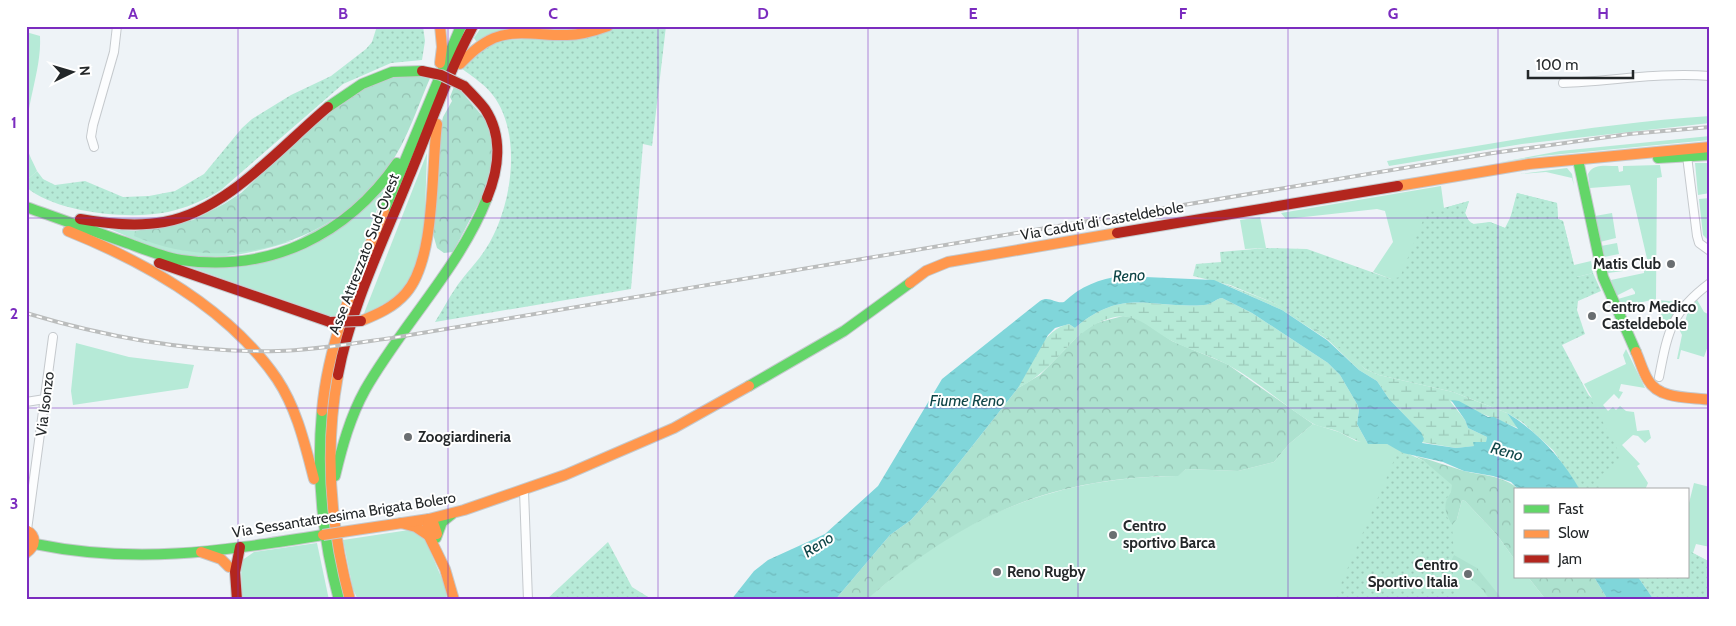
<svg xmlns="http://www.w3.org/2000/svg" width="1736" height="626" viewBox="0 0 1736 626" font-family="Cabin,sans-serif">
<style>
.green{fill:#b6ead7}
.forest{fill:url(#forest-crowns)}
.wetland{fill:url(#wetland-marsh)}
.park{fill:url(#park-dots)}
.water{fill:url(#water-ripples)}
.lines{fill:none;stroke-linecap:round;stroke-linejoin:round}
.street-casing{stroke:#c5c9cd;stroke-width:10}
.fast-casing{stroke:#c5c9cd;stroke-width:12}
.slow-casing{stroke:#c5c9cd;stroke-width:12}
.jam-casing{stroke:#c5c9cd;stroke-width:12}
.street{stroke:#fcfdfe;stroke-width:8}
.fast{stroke:#63d668;stroke-width:10}
.slow{stroke:#ff974d;stroke-width:10}
.jam{stroke:#b3261e;stroke-width:10}
.rail-casing{stroke:#bbbdbd;stroke-width:4}
.rail{stroke:#fff;stroke-width:2;stroke-dasharray:5.5;stroke-linecap:butt}
.slow-bridge-casing{stroke:#c5c9cd;stroke-width:12;stroke-linecap:butt}
.jam-bridge-casing{stroke:#c5c9cd;stroke-width:12;stroke-linecap:butt}
.slow-bridge{stroke:#ff974d;stroke-width:10}
.jam-bridge{stroke:#b3261e;stroke-width:10}
.grid{fill:none;stroke:#7b2cbf;stroke-width:1;stroke-opacity:0.55}
.poi-dot{fill:#6a6e71;stroke:#fff;stroke-width:2}
.labels{text-anchor:middle;stroke-width:4;stroke-linejoin:round;paint-order:stroke}
.street-label{font-size:15px;fill:#232729;stroke:#fff}
.poi-label{font-size:15px;font-weight:bold;fill:#232729;stroke:#fff;text-anchor:start}
.water-label{font-size:16px;font-style:italic;fill:#0e4547;stroke:#fff}
.neatline{fill:none;stroke:#7b2cbf;stroke-width:2}
.grid-label{font-size:16px;text-anchor:middle;font-weight:bold;fill:#7b2cbf}
</style>
<defs>
<pattern id="forest-crowns" width="20" height="18" patternUnits="userSpaceOnUse" patternTransform="scale(1.25)"><rect width="20" height="18" fill="#ade2cf"/><path d="M2 6a3 3 0 1 1 6 0M12 15a3 3 0 1 1 6 0" fill="none" stroke="#95c2b2"/></pattern>
<pattern id="wetland-marsh" width="20" height="14" patternUnits="userSpaceOnUse" patternTransform="scale(1.25)"><rect width="20" height="14" fill="#b6ead7"/><path d="M1 5h8M5 5V1M11 12h8M15 12V8" fill="none" stroke="#9cc9b9"/></pattern>
<pattern id="park-dots" width="8" height="8" patternUnits="userSpaceOnUse" patternTransform="scale(1.25)"><rect width="8" height="8" fill="#b6ead7"/><path d="M2 2h.1M6 6h.1" fill="none" stroke="#9cc9b9" stroke-width="1.8" stroke-linecap="round"/></pattern>
<pattern id="water-ripples" width="26" height="14" patternUnits="userSpaceOnUse" patternTransform="scale(1.25)"><rect width="26" height="14" fill="#80d6da"/><path d="M2 4q2-2 4 0t4 0M15 11q2-2 4 0t4 0" fill="none" stroke="#6eb8bb"/></pattern>
</defs>
<rect width="100%" height="100%" fill="#eef3f7"/>
<!-- green -->
<g class="green">
<polygon points="482,26 548,26 556,29 476,41 474,38"/>
<path d="M26,32L40,36C42,72 23,109 27,146C28,154 34,164 37,171L26,181Z"/>
<path d="M1710,116V123L1522,144L1389,166L1387,161C1494,143 1601,123 1710,116Z"/>
<polygon points="1710,136 1710,140 1541,156 1496,163 1560,151"/>
<polygon points="427,153 424,241 406,291 363,316"/>
<polygon points="1695,163 1710,163 1710,193 1698,195"/>
<path d="M1660,165L1662,177L1657,178L1656,299L1621,307L1618,299L1635,294V292L1632,288L1616,296L1611,280L1644,273V266L1648,263L1630,185L1590,188L1588,174C1593,163 1607,166 1618,166L1619,172L1623,171V166Z"/>
<polygon points="1567,168 1572,174 1574,186 1572,178 1546,172 1519,174"/>
<polygon points="1441,186 1444,208 1469,201 1465,213 1468,220 1473,224 1490,222 1505,228 1508,226 1517,193 1557,203 1558,219 1563,221 1574,265 1591,261 1593,273 1577,277 1504,322 1592,398 1584,384 1626,364 1623,355 1626,349 1645,388 1621,384 1619,391 1623,392 1619,399 1614,394 1603,405 1608,411 1613,407 1616,410 1620,406 1626,411 1634,412 1637,431 1649,430 1651,438 1645,443 1638,436 1633,435 1622,445 1640,464 1637,466 1648,483 1645,490 1591,490 1391,279 1373,272 1393,242 1385,211 1377,209 1286,219 1281,213"/>
<polygon points="384,191 335,318 184,265 254,264"/>
<polygon points="1710,198 1710,242 1703,235 1699,199"/>
<polygon points="1612,213 1616,238 1600,242 1595,216"/>
<polygon points="1260,217 1266,248 1245,249 1240,220"/>
<path d="M110,229L135,231L241,251L295,240C253,254 207,264 163,251C145,245 127,236 110,229Z"/>
<polygon points="1617,243 1619,254 1604,257 1601,246"/>
<polygon points="1620,258 1623,271 1608,273 1605,262"/>
<polygon points="1696,298 1704,312 1710,315 1710,340 1704,357 1681,350 1679,359 1677,359 1682,335 1678,327 1683,329 1688,311"/>
<polygon points="1657,300 1680,302 1670,322 1664,324"/>
<polygon points="76,343 129,357 194,365 188,388 73,405 71,391"/>
<path d="M1313,424L1339,432L1356,441L1387,444L1424,461L1442,475L1451,492L1457,519L1462,500L1465,501L1497,535L1515,560V577H1528L1546,600H864C874,594 882,586 891,579C905,567 921,555 937,545C1011,497 1089,477 1177,476L1186,469L1238,471L1274,462L1289,444Z"/>
<polygon points="1694,483 1710,487 1710,547 1696,544 1693,553 1710,562 1710,600 1654,600 1687,577 1687,503 1689,503"/>
<polygon points="409,530 423,534 445,586 447,600 358,600 353,589 343,540"/>
<polygon points="317,543 329,600 242,600 241,561 254,552"/>
</g>
<!-- forest -->
<g class="forest">
<path d="M431,76C418,105 408,139 389,166C333,246 223,275 134,236L135,231L193,220L224,204L241,193L324,115L380,78Z"/>
<polygon points="455,84 490,125 494,174 453,252 444,253 437,248 433,234 440,130 443,117 452,101 450,97"/>
<path d="M1123,316L1138,318L1172,341L1227,364L1313,424L1289,444L1274,462L1238,471L1186,469L1178,476C1053,477 965,515 871,596L864,600H835L890,535L911,520L936,492L1018,388L1040,375L1082,332L1096,323Z"/>
<path d="M1415,456C1432,460 1447,466 1464,471C1484,476 1504,475 1519,490H1515V560L1497,535L1465,501L1462,500L1457,519L1452,525C1445,512 1442,505 1451,492L1424,461Z"/>
<polygon points="1454,555 1477,568 1503,600 1490,600 1482,589 1453,563 1451,557"/>
<polygon points="1528,577 1594,577 1608,600 1546,600"/>
</g>
<!-- wetland -->
<g class="wetland">
<polygon points="1215,280 1274,303 1303,319 1336,342 1365,369 1379,375 1453,392 1507,413 1518,428 1450,401 1465,420 1468,428 1487,437 1486,443 1474,442 1475,446 1456,448 1421,442 1421,432 1389,399 1377,381 1359,370 1328,340 1282,310"/>
<path d="M1222,298L1252,313L1328,363L1340,375L1357,404L1359,410L1357,424L1368,444C1358,442 1350,437 1341,433C1332,428 1320,428 1312,423C1283,405 1258,381 1228,365C1210,355 1190,350 1172,341C1151,330 1137,311 1111,318C1072,328 1056,371 1018,388C1026,366 1045,328 1069,324L1075,328C1123,287 1150,309 1204,305C1211,305 1215,299 1222,298Z"/>
</g>
<!-- park -->
<g class="park">
<path d="M377,26H423L425,41L422,60L391,63L343,84L221,190C205,200 186,208 168,212C130,220 56,213 26,187V181L37,171L43,179L55,185L85,181L123,197L149,196L175,191L204,174L242,128L252,119L291,95L331,76L366,49L372,42Z"/>
<path d="M617,26H666L652,146L643,144L631,289L435,322C442,311 448,299 455,289C464,275 476,264 485,250C511,211 523,139 495,98C487,86 473,77 461,68L492,41L601,34Z"/>
<polygon points="1517,193 1557,203 1558,219 1563,221 1577,277 1593,273 1601,291 1578,301 1577,310 1585,334 1562,345 1622,458 1601,475 1600,483 1607,490 1580,490 1553,450 1522,422 1507,413 1453,392 1379,375 1365,369 1323,333 1274,303 1230,285 1193,276 1196,264 1221,262 1220,252 1266,248 1307,249 1391,279 1400,277 1426,213 1469,201 1465,213 1470,223 1478,225 1490,222 1505,228 1512,214"/>
<polygon points="1398,451 1424,461 1452,485 1451,492 1445,501 1444,512 1452,525 1454,555 1451,561 1457,600 1334,600"/>
<polygon points="608,542 632,587 653,600 546,600"/>
<polygon points="1687,550 1710,562 1710,600 1654,600 1638,577 1687,577"/>
</g>
<!-- water -->
<g class="water">
<path d="M1122,276L1214,280L1282,310L1327,340L1359,370L1377,381L1389,399L1421,432L1424,439L1422,443L1456,448L1474,446L1473,442H1486L1487,437L1468,428L1465,420L1451,400L1459,401L1488,417H1494L1518,429L1507,413C1538,432 1562,458 1580,490H1519L1511,482L1493,476L1464,471L1443,462L1403,453L1387,444H1368L1357,424L1359,410L1357,404L1340,375L1328,363L1252,313L1222,298C1215,299 1211,305 1204,305C1150,309 1123,287 1075,328L1069,324L1055,328L1048,335L1018,388L936,492L911,520L890,535L835,600H731L754,571L768,560L825,534L878,486L942,379L1040,301C1049,295 1055,304 1064,302C1081,286 1099,279 1122,276Z"/>
<polygon points="1594,577 1638,577 1654,600 1608,600"/>
</g>
<g class="lines">
<defs>
<g id="street">
<path d="M1563,83C1612,81 1661,72 1710,76"/>
<polyline points="94,147 91,137 93,125 114,52 117,26"/>
<polyline points="1687,156 1697,236 1699,243 1710,251"/>
<path d="M1659,377C1668,331 1671,312 1710,283"/>
<polyline points="26,402 45,399"/>
<polyline points="524,491 528,600"/>
<polyline points="27,530 53,337"/>
</g>
<g id="fast">
<polyline points="328,107 362,84 392,72 422,71"/>
<polyline points="1658,158 1710,155"/>
<polyline points="1578,160 1603,277 1636,352"/>
<path d="M26,207C61,219 95,232 130,244C146,250 163,257 181,260C270,273 347,235 397,163"/>
<polyline points="384,211 461,26"/>
<polyline points="749,386 844,331 910,283"/>
<path d="M322,411C316,477 322,537 339,600"/>
<path d="M335,476C342,447 350,417 365,390C402,325 460,267 487,198"/>
<polyline points="436,538 442,522 452,514"/>
<path d="M35,544C138,565 221,551 323,535"/>
</g>
<g id="slow">
<polyline points="440,26 442,47 440,63"/>
<path d="M460,64C470,54 480,44 494,38C516,29 543,36 567,35C581,35 594,31 608,26"/>
<polyline points="1398,186 1529,164 1710,147"/>
<path d="M68,231C145,262 229,309 277,379C297,409 305,445 314,479"/>
<polyline points="910,283 926,271 948,262 1117,233"/>
<path d="M361,321C378,314 394,307 406,293C436,259 431,169 437,124"/>
<path d="M1636,352C1640,361 1643,372 1648,380C1659,400 1691,397 1710,400"/>
<path d="M338,375C324,451 330,525 350,600"/>
<path d="M322,411C328,341 357,276 384,211"/>
<polyline points="401,523 416,527 428,535"/>
<path d="M26,530C37,536 36,546 26,553"/>
<polyline points="342,532 429,519 464,510 565,475 674,428 749,386"/>
<polyline points="437,534 433,522 429,519 427,532 445,569 454,600"/>
<polyline points="201,552 221,559 229,567"/>
</g>
<g id="jam">
<path d="M464,86C471,93 479,101 485,109C503,136 499,169 487,198"/>
<path d="M80,219C108,224 136,227 164,222C227,211 281,146 328,107"/>
<polyline points="1117,233 1398,186"/>
<polyline points="159,263 330,322"/>
<path d="M338,375C351,306 383,242 409,177C430,127 447,75 473,26"/>
<polyline points="237,600 235,572 240,547"/>
</g>
</defs>
<!-- street casing -->
<use href="#street" class="street-casing"/>
<!-- fast casing -->
<use href="#fast" class="fast-casing"/>
<!-- slow casing -->
<use href="#slow" class="slow-casing"/>
<!-- jam casing -->
<use href="#jam" class="jam-casing"/>
<!-- street -->
<use href="#street" class="street"/>
<!-- fast -->
<use href="#fast" class="fast"/>
<!-- slow -->
<use href="#slow" class="slow"/>
<!-- jam -->
<use href="#jam" class="jam"/>
<defs>
<path id="rail" d="M26,313C109,338 192,353 278,351C316,350 354,343 392,338L1493,153L1629,134L1710,127"/>
</defs>
<!-- rail casing -->
<use href="#rail" class="rail-casing"/>
<!-- rail -->
<use href="#rail" class="rail"/>
<defs>
<polyline id="slow-bridge" points="323,535 342,532"/>
<g id="jam-bridge">
<polyline points="422,71 441,75 464,86"/>
<polyline points="330,322 361,321"/>
</g>
</defs>
<!-- slow-bridge casing -->
<use href="#slow-bridge" class="slow-bridge-casing"/>
<!-- jam-bridge casing -->
<use href="#jam-bridge" class="jam-bridge-casing"/>
<!-- slow-bridge -->
<use href="#slow-bridge" class="slow-bridge"/>
<!-- jam-bridge -->
<use href="#jam-bridge" class="jam-bridge"/>
</g>
<!-- grid -->
<path class="grid" d="M238,26V600M448,26V600M658,26V600M868,26V600M1078,26V600M1288,26V600M1498,26V600M26,218H1710M26,408H1710"/>
<!-- markers -->
<g class="poi-dot">
<circle cx="1671" cy="264" r="5"/>
<circle cx="1592" cy="316" r="5"/>
<circle cx="408" cy="437" r="5"/>
<circle cx="1113" cy="535" r="5"/>
<circle cx="997" cy="572" r="5"/>
<circle cx="1468" cy="574" r="5"/>
</g>
<g class="labels">
<!-- street labels -->
<g class="street-label">
<text transform="translate(1102 221) rotate(-10)" y="5">Via Caduti di Casteldebole</text>
<text transform="translate(364 254) rotate(-69)" y="5">Asse Attrezzato Sud-Ovest</text>
<text transform="translate(45 404) rotate(-83)" y="5">Via Isonzo</text>
<text transform="translate(344 515) rotate(-9)" y="5">Via Sessantatreesima Brigata Bolero</text>
</g>
<!-- poi labels -->
<g class="poi-label">
<text x="1661" y="269" text-anchor="end">Matis Club</text>
<text x="1602" y="312">Centro Medico<tspan x="1602" dy="17">Casteldebole</tspan></text>
<text x="418" y="442">Zoogiardineria</text>
<text x="1123" y="531">Centro<tspan x="1123" dy="17">sportivo Barca</tspan></text>
<text x="1458" y="570" text-anchor="end">Centro<tspan x="1458" dy="17">Sportivo Italia</tspan></text>
<text x="1007" y="577">Reno Rugby</text>
</g>
<!-- water labels -->
<g class="water-label">
<text transform="translate(1129 275) rotate(-3)" y="6">Reno</text>
<text x="967" y="406">Fiume Reno</text>
<text transform="translate(1507 451) rotate(15)" y="6">Reno</text>
<text transform="translate(818 544) rotate(-33)" y="6">Reno</text>
</g>
</g>
<!-- border -->
<rect width="1736" height="626" fill="none" stroke="#ffffff" stroke-width="55"/>
<!-- legend -->
<rect x="1514" y="488" width="175" height="90" fill="#ffffff" stroke="#a7a9a9"/>
<rect x="1524" y="505" width="25" height="8" fill="#63d668" stroke="#a7a9a9"/>
<text x="1558" y="514" font-size="15" fill="#232729">Fast</text>
<rect x="1524" y="530" width="25" height="8" fill="#ff974d" stroke="#a7a9a9"/>
<text x="1558" y="538" font-size="15" fill="#232729">Slow</text>
<rect x="1524" y="555" width="25" height="8" fill="#b3261e" stroke="#a7a9a9"/>
<text x="1558" y="564" font-size="15" fill="#232729">Jam</text>
<!-- north arrow -->
<g transform="translate(72 72) rotate(85)" stroke="#ffffff" stroke-width="4" paint-order="stroke">
<path d="M0-4L9 19L0 12L-9 19Z" fill="#232729"/>
<text y="-8" font-size="14" font-weight="bold" text-anchor="middle" fill="#232729">N</text>
</g>
<!-- scale -->
<path d="M1528 70v8h105v-8" fill="none" stroke="#232729" stroke-width="2.5"/>
<text x="1536" y="70" font-size="15" fill="#232729" stroke="#ffffff" stroke-width="4" paint-order="stroke">100 m</text>
<rect x="28" y="28" width="1680" height="570" class="neatline"/>
<g class="grid-label">
<text x="133" y="19">A</text>
<text x="343" y="19">B</text>
<text x="553" y="19">C</text>
<text x="763" y="19">D</text>
<text x="973" y="19">E</text>
<text x="1183" y="19">F</text>
<text x="1393" y="19">G</text>
<text x="1603" y="19">H</text>
<text x="14" y="128">1</text>
<text x="14" y="319">2</text>
<text x="14" y="509">3</text>
</g>
</svg>
